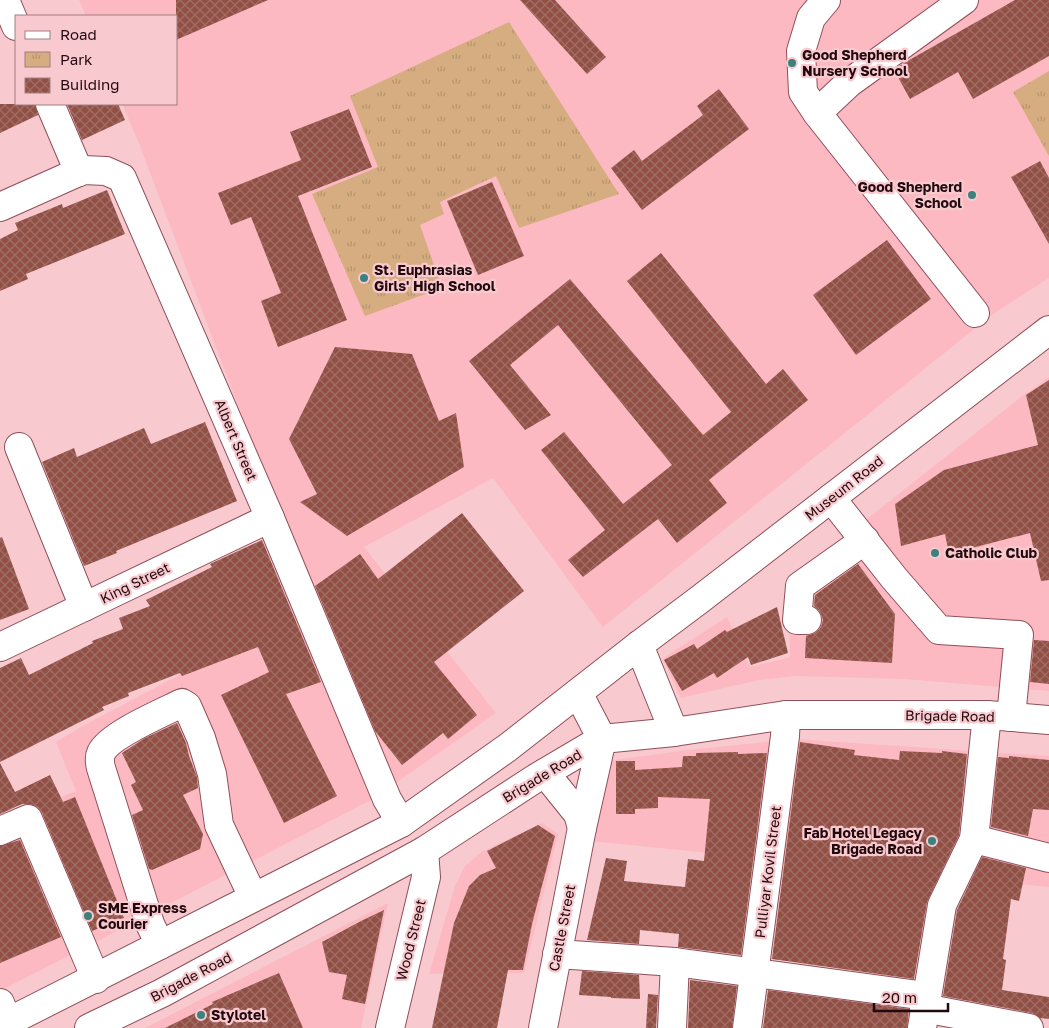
<svg xmlns="http://www.w3.org/2000/svg" width="1049" height="1028" viewBox="0 0 1049 1028" font-family="'Golos Text',sans-serif">
<style>
.built{fill:#fcb9c1}
.park{fill:url(#park-tufts)}
.building{fill:url(#building-cross-hatch)}
.lines{fill:none;stroke-linecap:round;stroke-linejoin:round}
.minor-casing{stroke:#904f59;stroke-width:30}
.major-casing{stroke:#904f59;stroke-width:30}
.minor{stroke:#fff;stroke-width:28}
.major{stroke:#fff;stroke-width:28}
.poi-dot{fill:#3a827e;stroke:#f8cacf;stroke-width:2}
.labels{text-anchor:middle;stroke-width:4.5;stroke-linejoin:round;paint-order:stroke}
.poi-label{font-size:14px;font-weight:bold;fill:#22090d;stroke:#f8cacf;text-anchor:start}
.street-label{font-size:14px;fill:#22090d;stroke:#f8cacf}
</style>
<defs>
<pattern id="park-tufts" width="24" height="20" patternUnits="userSpaceOnUse" patternTransform="scale(1.25)"><rect width="24" height="20" fill="#d5ad80"/><path d="M3 7l-1-3M5 7V3M7 7l1-3M15 17l-1-3M17 17v-4M19 17l1-3" fill="none" stroke="#b7946d"/></pattern>
<pattern id="building-cross-hatch" width="8" height="8" patternUnits="userSpaceOnUse" patternTransform="scale(1.25)"><rect width="8" height="8" fill="#925045"/><path d="M0 0l8 8M0 8l8-8" fill="none" stroke="#9f6e67"/></pattern>
</defs>
<rect width="100%" height="100%" fill="#f8cacf"/>
<!-- built -->
<g class="built">
<polygon points="79,0 1049,0 1049,278 993,314 603,627 493,478 364,547 496,713 393,785 303,577 138,141 122,104 176,104 176,16 86,16"/>
<polygon points="1049,377 1049,691 904,679 796,676 759,680 681,698 663,660 666,656 727,617 750,667 790,657 788,579 862,523 1021,397"/>
<polygon points="294,614 375,798 0,991 0,822 76,791 56,742 79,728"/>
<polygon points="795,739 1049,756 1049,887 590,841 608,761 687,750"/>
<polygon points="542,823 558,834 524,973 429,974 455,886 465,866 483,851"/>
<polygon points="388,903 361,1028 144,1028 149,1026"/>
</g>
<!-- park -->
<g class="park">
<polygon points="509,22 619,194 519,228 496,176 440,202 444,214 420,225 442,288 365,316 312,194 378,167 350,96"/>
<polygon points="1049,71 1049,156 1013,92"/>
</g>
<!-- building -->
<g class="building">
<polygon points="176,0 268,0 176,40"/>
<polygon points="520,0 555,0 606,57 587,74"/>
<polygon points="1015,0 1049,0 1049,56 973,99 958,72 910,99 894,70 904,63"/>
<polygon points="719,89 749,129 642,210 611,168 634,150 642,161 703,115 697,106"/>
<polygon points="0,104 35,104 38,115 0,133"/>
<polygon points="67,104 118,104 125,120 82,140"/>
<polygon points="349,109 372,167 298,196 347,320 278,347 261,301 281,293 251,217 231,225 218,193 301,160 290,132"/>
<polygon points="1040,161 1049,178 1049,244 1011,177"/>
<polygon points="492,182 524,256 478,275 447,201"/>
<polygon points="107,190 125,234 26,274 28,279 0,291 0,239 18,230 15,223 62,204 63,208"/>
<polygon points="887,240 931,299 856,355 813,295"/>
<polygon points="661,253 766,384 783,369 808,400 709,480 727,503 677,543 658,519 583,577 568,560 605,530 541,450 564,432 623,504 672,465 558,325 510,365 551,415 525,430 469,361 570,279 703,435 731,412 627,281"/>
<polygon points="335,347 412,354 439,421 456,413 464,467 347,536 300,502 317,494 289,439"/>
<polygon points="1049,380 1049,580 1041,581 1030,533 949,554 945,534 901,546 895,504 944,470 1038,445 1026,395"/>
<polygon points="205,422 237,501 116,551 117,553 84,566 42,462 74,448 77,457 144,428 151,444"/>
<polygon points="462,513 524,591 434,662 477,715 448,739 443,733 402,765 375,731 315,586 360,554 378,579"/>
<polygon points="2,537 29,609 0,620 0,538"/>
<polygon points="262,540 321,682 286,694 337,796 284,823 221,695 269,672 258,647 182,676 180,673 128,693 129,696 102,707 104,710 0,762 0,668 21,658 29,675 93,643 92,641 123,629 119,618 150,606 146,600 212,567 210,564"/>
<polygon points="858,564 895,614 892,663 805,658 806,636 815,633 821,627 823,620 820,612 814,606 815,595"/>
<polygon points="777,607 788,653 751,665 748,657 717,678 714,673 682,691 664,660 694,644 697,649 725,630 727,632"/>
<polygon points="1034,640 1049,641 1049,684 1030,682"/>
<polygon points="177,723 186,743 189,756 197,777 198,788 183,795 203,834 200,849 152,870 149,869 132,815 143,810 131,785 136,782 122,753 145,738"/>
<polygon points="800,742 855,750 854,755 899,760 900,751 942,753 942,751 967,754 959,835 927,902 914,979 772,959"/>
<polygon points="738,752 738,754 767,753 741,955 678,947 679,934 640,930 639,944 587,940 606,858 627,861 624,881 685,887 688,859 704,861 710,799 658,797 658,808 635,809 635,814 616,814 616,761 635,761 635,770 682,767 683,756 696,756 696,753"/>
<polygon points="1009,756 1049,760 1049,810 1033,809 1028,836 991,827 998,757 1009,758"/>
<polygon points="0,763 15,792 50,775 63,802 75,797 124,918 92,931 42,813 38,807 30,804 22,804 0,814"/>
<polygon points="538,825 555,836 532,924 523,970 508,970 497,1028 432,1028 454,923 469,886 480,875 496,868 487,851"/>
<polygon points="20,840 61,937 0,963 0,846"/>
<polygon points="982,857 1026,868 1019,901 1011,899 1003,959 1006,960 1002,990 1049,997 1049,1019 1040,1018 1032,1013 943,996 957,910"/>
<polygon points="384,910 365,1004 342,999 347,975 329,972 322,942 361,921"/>
<polygon points="582,971 639,975 640,999 611,998 611,997 579,995"/>
<polygon points="279,973 303,1028 165,1028 213,1004 212,1002"/>
<polygon points="690,980 737,986 732,1028 688,1028"/>
<polygon points="768,990 909,1009 907,1028 763,1028"/>
<polygon points="648,994 658,995 656,1028 646,1028"/>
</g>
<g class="lines">
<defs>
<g id="minor">
<polyline points="5,0 16,26"/>
<polyline points="964,0 849,83 817,113 975,313"/>
<polyline points="50,104 79,172"/>
<polyline points="817,113 803,92 801,51 811,18 826,0"/>
<polyline points="0,207 83,170 106,171 122,178 270,518 387,799 401,823"/>
<polyline points="19,447 84,607"/>
<polyline points="831,498 894,578 939,630 1019,635 1011,717"/>
<polyline points="807,620 797,620 800,586 865,540"/>
<polyline points="0,647 270,518"/>
<polyline points="545,773 578,814 582,828"/>
<polyline points="0,831 28,819 96,979"/>
<polyline points="974,839 1049,858"/>
<path d="M160,945L150,924L101,768C100,764 99,757 101,753C109,735 164,712 182,703L187,706L201,738L212,774L219,825L253,897"/>
<polyline points="557,954 675,962 926,996"/>
<polyline points="0,1003 8,1022"/>
<polyline points="924,1008 1029,1028"/>
<polyline points="390,1028 426,877 424,851"/>
<polyline points="543,1028 582,828 602,739 578,693"/>
<polyline points="672,1028 675,962"/>
<polyline points="747,1028 785,736 786,715"/>
<polyline points="922,1028 942,905 974,839 987,715"/>
</g>
<g id="major">
<polyline points="639,645 674,732"/>
<polyline points="0,1026 401,823 507,748 639,645 699,600 1049,330"/>
<polyline points="89,1028 162,993 424,851 536,778 602,739 674,732 786,715 987,715 1049,720"/>
</g>
</defs>
<!-- minor casing -->
<use href="#minor" class="minor-casing"/>
<!-- major casing -->
<use href="#major" class="major-casing"/>
<!-- minor -->
<use href="#minor" class="minor"/>
<!-- major -->
<use href="#major" class="major"/>
</g>
<!-- markers -->
<g class="poi-dot">
<circle cx="792" cy="63" r="5"/>
<circle cx="972" cy="195" r="5"/>
<circle cx="364" cy="278" r="5"/>
<circle cx="935" cy="553" r="5"/>
<circle cx="932" cy="841" r="5"/>
<circle cx="88" cy="916" r="5"/>
<circle cx="201" cy="1015" r="5"/>
</g>
<g class="labels">
<!-- poi labels -->
<g class="poi-label">
<text x="802" y="60">Good Shepherd<tspan x="802" dy="16">Nursery School</tspan></text>
<text x="962" y="192" text-anchor="end">Good Shepherd<tspan x="962" dy="16">School</tspan></text>
<text x="374" y="275">St. Euphrasias<tspan x="374" dy="16">Girls' High School</tspan></text>
<text x="945" y="558">Catholic Club</text>
<text x="922" y="838" text-anchor="end">Fab Hotel Legacy<tspan x="922" dy="16">Brigade Road</tspan></text>
<text x="98" y="913">SME Express<tspan x="98" dy="16">Courier</tspan></text>
<text x="211" y="1020">Stylotel</text>
</g>
<!-- street labels -->
<g class="street-label">
<text transform="translate(236 440) rotate(67)" y="5">Albert Street</text>
<text transform="translate(844 488) rotate(-38)" y="5">Museum Road</text>
<text transform="translate(135 583) rotate(-26)" y="5">King Street</text>
<text transform="translate(950 716) rotate(1)" y="5">Brigade Road</text>
<text transform="translate(542 776) rotate(-31)" y="5">Brigade Road</text>
<text transform="translate(768 872) rotate(-83)" y="5">Pulliyar Kovil Street</text>
<text transform="translate(562 928) rotate(-79)" y="5">Castle Street</text>
<text transform="translate(411 940) rotate(-76)" y="5">Wood Street</text>
<text transform="translate(191 977) rotate(-28)" y="5">Brigade Road</text>
</g>
</g>
<!-- legend -->
<rect x="15" y="15" width="162" height="90" fill="#f8cacf" stroke="#a27d81"/>
<rect x="25" y="31" width="25" height="8" fill="#ffffff" stroke="#a27d81"/>
<text x="60" y="40" font-size="15" fill="#22090d">Road</text>
<rect x="25" y="52" width="25" height="15" fill="url(#park-tufts)" stroke="#a27d81"/>
<text x="60" y="65" font-size="15" fill="#22090d">Park</text>
<rect x="25" y="78" width="25" height="15" fill="url(#building-cross-hatch)" stroke="#a27d81"/>
<text x="60" y="90" font-size="15" fill="#22090d">Building</text>
<!-- scale -->
<path d="M874 1003v8h74v-8" fill="none" stroke="#22090d" stroke-width="2.5"/>
<text x="882" y="1003" font-size="15" fill="#22090d" stroke="#f8cacf" stroke-width="4" paint-order="stroke">20 m</text>
</svg>
